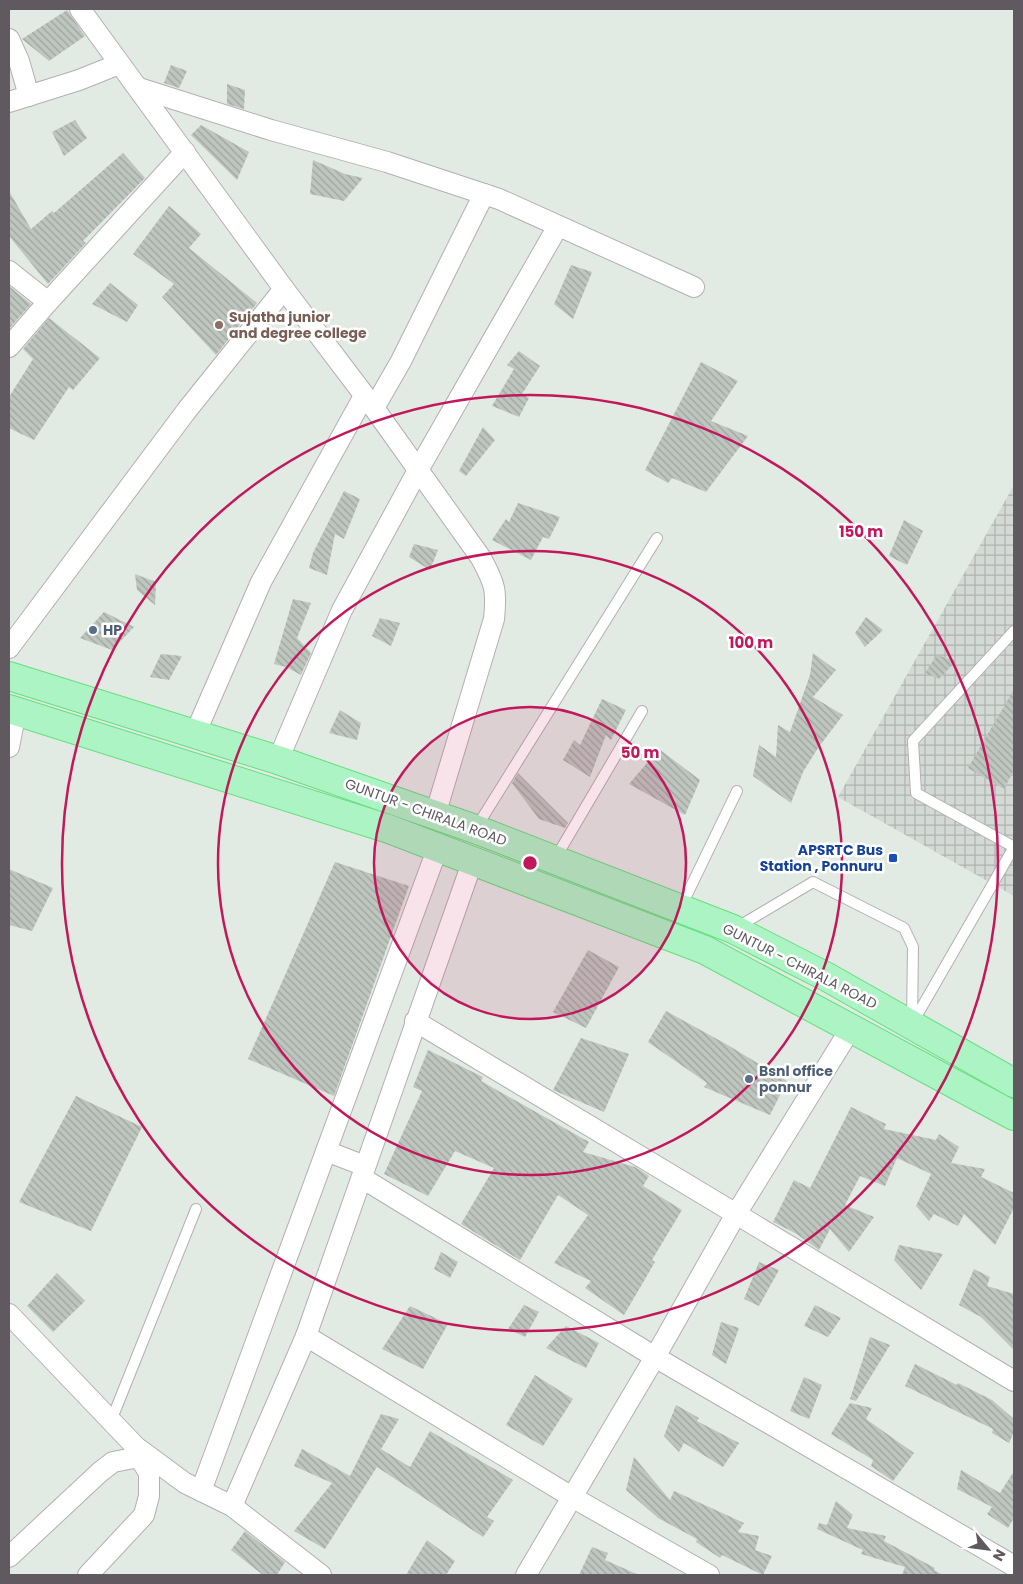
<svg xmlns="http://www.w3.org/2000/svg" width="1023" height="1584" viewBox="0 0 1023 1584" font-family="Poppins,sans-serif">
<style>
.industrial{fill:url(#industrial-grid)}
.building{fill:url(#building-back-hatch)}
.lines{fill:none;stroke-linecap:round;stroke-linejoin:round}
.lane-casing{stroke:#b5aeb4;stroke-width:12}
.street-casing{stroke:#b5aeb4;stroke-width:22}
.primary-casing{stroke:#65df7e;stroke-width:30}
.lane{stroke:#fff;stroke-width:10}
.street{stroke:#fff;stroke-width:20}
.primary{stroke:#acf4c3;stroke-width:28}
.ring{fill:none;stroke:#c2185b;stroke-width:2.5}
.education-dot{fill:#8d6e63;stroke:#fff;stroke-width:2}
.service-dot{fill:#5c6f8a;stroke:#fff;stroke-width:2}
.transit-dot{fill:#1a4fb4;stroke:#fff;stroke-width:2}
.labels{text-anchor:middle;stroke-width:5;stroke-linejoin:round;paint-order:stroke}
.education-label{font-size:14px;font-weight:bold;fill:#785e54;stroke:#fff;text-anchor:start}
.service-label{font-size:14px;font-weight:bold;fill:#4e5e75;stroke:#fff;text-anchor:start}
.street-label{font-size:14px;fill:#605960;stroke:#fff}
.transit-label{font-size:14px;font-weight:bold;fill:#164399;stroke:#fff;text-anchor:end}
.centre{fill:#c2185b;stroke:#fff;stroke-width:2.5}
.ring-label{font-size:15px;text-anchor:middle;font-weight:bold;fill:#c2185b;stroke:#fff;stroke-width:5;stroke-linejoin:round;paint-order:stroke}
</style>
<defs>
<pattern id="industrial-grid" width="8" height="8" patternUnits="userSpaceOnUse" patternTransform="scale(1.25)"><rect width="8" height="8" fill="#d3d9d5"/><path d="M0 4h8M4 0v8" fill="none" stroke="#afb3b0"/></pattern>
<pattern id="building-back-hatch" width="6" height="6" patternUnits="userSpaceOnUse" patternTransform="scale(1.25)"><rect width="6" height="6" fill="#bec6bf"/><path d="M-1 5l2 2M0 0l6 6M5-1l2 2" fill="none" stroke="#9ea49f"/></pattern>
</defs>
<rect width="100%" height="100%" fill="#e1eae3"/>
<!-- industrial -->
<polygon class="industrial" points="1014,485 1014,896 838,797"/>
<!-- building -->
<g class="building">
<polygon points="67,10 85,36 49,61 22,39"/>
<polygon points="171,65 187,71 179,88 164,83"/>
<polygon points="227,84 245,90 244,109 227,104"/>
<polygon points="75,120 87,138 64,156 52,132"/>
<polygon points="201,125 249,152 237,180 191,135"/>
<polygon points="123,153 145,178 83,241 86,243 48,284 9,236 9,191 31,229 52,211 54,213"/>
<polygon points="313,160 345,174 363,178 344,201 310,194"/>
<polygon points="169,206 201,234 189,248 257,303 216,355 162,297 174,284 133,254"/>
<polygon points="571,265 592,272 573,319 554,304"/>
<polygon points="110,283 138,305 127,322 92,304"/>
<polygon points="9,286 31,304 9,329"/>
<polygon points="49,318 100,358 73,390 69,387 34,440 9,428 9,397 33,359 23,349"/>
<polygon points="519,351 540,366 522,394 529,398 519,417 492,406 514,369 507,365"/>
<polygon points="701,362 738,381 711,421 748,436 706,492 672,478 668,483 645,470"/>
<polygon points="483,427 495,440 466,476 459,471"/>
<polygon points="344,491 360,499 344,539 335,534 327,575 309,568 313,553"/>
<polygon points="518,503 560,517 549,539 543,537 531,560 492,540 506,519 509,522"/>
<polygon points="904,520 923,531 907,565 889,556"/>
<polygon points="414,544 438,550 430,570 409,557"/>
<polygon points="135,574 156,582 155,605 137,590"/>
<polygon points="293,599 311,603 297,638 311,653 301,675 286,667 274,664"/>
<polygon points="104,612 134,627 112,650 80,638"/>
<polygon points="866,617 883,630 865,647 855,633"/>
<polygon points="380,618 400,623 391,646 372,636"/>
<polygon points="813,653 836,670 813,697 843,715 818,748 803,772 791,803 753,776 759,745 776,757 778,725 790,732 810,675"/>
<polygon points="161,654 182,656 169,680 150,677"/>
<polygon points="937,655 956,661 939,679 925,673"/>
<polygon points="1014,689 1014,770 1004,789 968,768"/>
<polygon points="602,699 626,710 611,740 606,735 590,777 563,760 574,740 580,745"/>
<polygon points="340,710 361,723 357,740 329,733"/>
<polygon points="659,749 700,780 685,815 629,784"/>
<polygon points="518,773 568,823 565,828 539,819 512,783"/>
<polygon points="335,862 409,886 334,1096 248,1059"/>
<polygon points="9,869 53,888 32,931 9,925"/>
<polygon points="588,950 619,967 586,1028 553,1012"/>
<polygon points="666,1011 726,1044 787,1081 770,1115 704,1087 707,1083 648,1042"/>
<polygon points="581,1038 629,1054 604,1112 553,1090"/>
<polygon points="428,1050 483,1077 481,1081 589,1142 583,1152 635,1167 649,1176 643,1186 682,1210 652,1260 655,1262 624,1315 585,1288 591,1281 554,1263 588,1215 558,1195 520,1260 461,1224 494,1168 455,1151 428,1196 384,1174 422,1091 413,1087"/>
<polygon points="76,1096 142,1127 91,1231 19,1202"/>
<polygon points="851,1107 886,1124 884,1129 936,1140 939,1134 959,1147 951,1163 985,1169 981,1177 1014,1193 1014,1208 995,1245 964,1214 958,1226 934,1214 929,1221 916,1206 931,1174 897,1158 885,1186 860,1176 845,1205 874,1217 849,1252 830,1229 819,1250 795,1233 773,1222 794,1180 810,1188"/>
<polygon points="899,1245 943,1254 921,1290 894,1260"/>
<polygon points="441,1252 458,1262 450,1278 434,1269"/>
<polygon points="759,1262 779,1270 759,1306 744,1299"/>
<polygon points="974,1269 990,1277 987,1286 1014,1294 1014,1350 981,1317 959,1305"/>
<polygon points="57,1273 85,1301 53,1332 27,1306"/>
<polygon points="524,1305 539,1312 525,1337 508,1329"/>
<polygon points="815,1305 841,1318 828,1337 804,1326"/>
<polygon points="410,1306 448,1324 423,1369 382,1349"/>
<polygon points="721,1322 739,1328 726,1364 712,1355"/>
<polygon points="566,1326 599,1343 586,1368 546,1348"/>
<polygon points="870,1337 890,1345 856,1401 850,1399"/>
<polygon points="915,1364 957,1385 958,1383 992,1400 1014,1419 1014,1432 1009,1443 992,1433 993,1429 905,1386"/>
<polygon points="535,1375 573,1399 543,1446 506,1425"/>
<polygon points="804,1377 822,1385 809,1419 790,1411"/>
<polygon points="850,1403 872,1408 866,1419 914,1453 893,1481 871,1466 873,1460 831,1434"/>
<polygon points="676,1405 699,1418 697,1421 739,1443 723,1467 684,1443 679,1452 664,1436"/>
<polygon points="381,1414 399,1419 381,1449 410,1467 430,1431 513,1480 487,1517 494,1521 483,1537 377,1467 325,1549 294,1531 332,1483 294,1466 302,1449 350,1476"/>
<polygon points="634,1457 670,1500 674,1491 744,1523 738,1532 759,1536 755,1550 772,1556 763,1575 722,1555 720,1558 696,1542 697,1539 658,1518 626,1490"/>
<polygon points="961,1470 1000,1493 1014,1471 1014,1518 1008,1528 987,1514 992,1507 957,1489"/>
<polygon points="836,1501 853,1515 847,1528 886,1536 884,1541 935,1568 934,1570 943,1575 902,1575 905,1567 861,1554 863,1550 817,1529 819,1523 827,1525"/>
<polygon points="245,1531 285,1562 277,1575 263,1575 231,1550"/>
<polygon points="427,1540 455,1561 446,1575 406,1575"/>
<polygon points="592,1547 608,1553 605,1560 639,1575 579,1575"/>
</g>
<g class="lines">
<defs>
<g id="lane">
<polyline points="1014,631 913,741 916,793 1014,847"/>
<polyline points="476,828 657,538"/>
<polyline points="555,859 642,711"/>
<polyline points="681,907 737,791"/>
<polyline points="736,928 813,882 904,928 913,947 912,1022"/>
<polyline points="912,1024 1014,847"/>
<polyline points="111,1421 196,1209"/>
</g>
<g id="street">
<path d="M80,9L284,289L374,408L481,558C495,584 497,590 494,619L435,815"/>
<polyline points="9,39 19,61 29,96"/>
<polyline points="139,88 271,130 387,162 499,199 694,287"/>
<polyline points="9,102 79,80 119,64"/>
<polyline points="9,271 48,302"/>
<polyline points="9,347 48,302 185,152"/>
<polyline points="374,408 401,361 484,194"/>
<polyline points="9,648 187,410 284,289"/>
<polyline points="195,734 261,582 364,396"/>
<polyline points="9,747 16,711"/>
<polyline points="278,760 342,610 417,472 558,226"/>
<polyline points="415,1021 1014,1381"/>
<polyline points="326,1151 365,1166"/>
<polyline points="362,1178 655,1357 1014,1566"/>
<polyline points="9,1314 137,1448 139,1457 149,1473 149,1496 144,1515 88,1575"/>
<polyline points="306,1336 572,1497 709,1575"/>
<polyline points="139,1449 185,1483 232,1506 321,1575"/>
<polyline points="201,1491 438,847"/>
<polyline points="232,1506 306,1336 473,860"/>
<polyline points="9,1557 100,1472 113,1462 139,1457"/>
<polyline points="526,1575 655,1357 736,1214 851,1028"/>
</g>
<g id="primary">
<polyline points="9,676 278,760 475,829 733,929 827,977 1014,1083"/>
<polyline points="9,709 389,829 705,950 1014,1116"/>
</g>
</defs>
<!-- lane casing -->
<use href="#lane" class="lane-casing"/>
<!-- street casing -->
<use href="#street" class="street-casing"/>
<!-- primary casing -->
<use href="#primary" class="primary-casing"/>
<!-- lane -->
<use href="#lane" class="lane"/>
<!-- street -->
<use href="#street" class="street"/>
<!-- primary -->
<use href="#primary" class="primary"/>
</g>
<!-- distance rings -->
<circle cx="530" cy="863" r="156" fill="#c2185b" fill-opacity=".12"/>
<g class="ring">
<circle cx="530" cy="863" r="156"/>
<circle cx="530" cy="863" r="312"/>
<circle cx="530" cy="863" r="468"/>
</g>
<!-- markers -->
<circle class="education-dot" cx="219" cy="325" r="5"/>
<g class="service-dot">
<circle cx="93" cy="630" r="5"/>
<circle cx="749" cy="1079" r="5"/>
</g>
<rect class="transit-dot" x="888" y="853" width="10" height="10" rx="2.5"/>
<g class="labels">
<!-- education labels -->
<g class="education-label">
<text x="229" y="322">Sujatha junior<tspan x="229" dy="16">and degree college</tspan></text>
</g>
<!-- service labels -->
<g class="service-label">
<text x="103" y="635">HP</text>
<text x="759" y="1076">Bsnl office<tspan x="759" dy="16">ponnur</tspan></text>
</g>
<!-- street labels -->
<g class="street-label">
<text transform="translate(426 812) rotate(20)" y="5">GUNTUR - CHIRALA ROAD</text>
<text transform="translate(800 966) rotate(27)" y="5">GUNTUR - CHIRALA ROAD</text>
</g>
<!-- transit labels -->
<g class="transit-label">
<text x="883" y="855">APSRTC Bus<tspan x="883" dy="16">Station , Ponnuru</tspan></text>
</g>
</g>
<circle cx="530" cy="863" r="8" class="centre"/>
<g class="ring-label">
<text x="861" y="537">150 m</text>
<text x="751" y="648">100 m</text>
<text x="640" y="758">50 m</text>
</g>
<!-- border -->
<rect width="1023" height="1584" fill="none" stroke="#605960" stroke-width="20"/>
<!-- north arrow -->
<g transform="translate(988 1549) rotate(119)" stroke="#ffffff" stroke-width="4" paint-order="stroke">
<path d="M0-4L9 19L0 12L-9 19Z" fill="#605960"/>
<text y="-8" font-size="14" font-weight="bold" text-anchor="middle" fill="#605960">N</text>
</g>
</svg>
